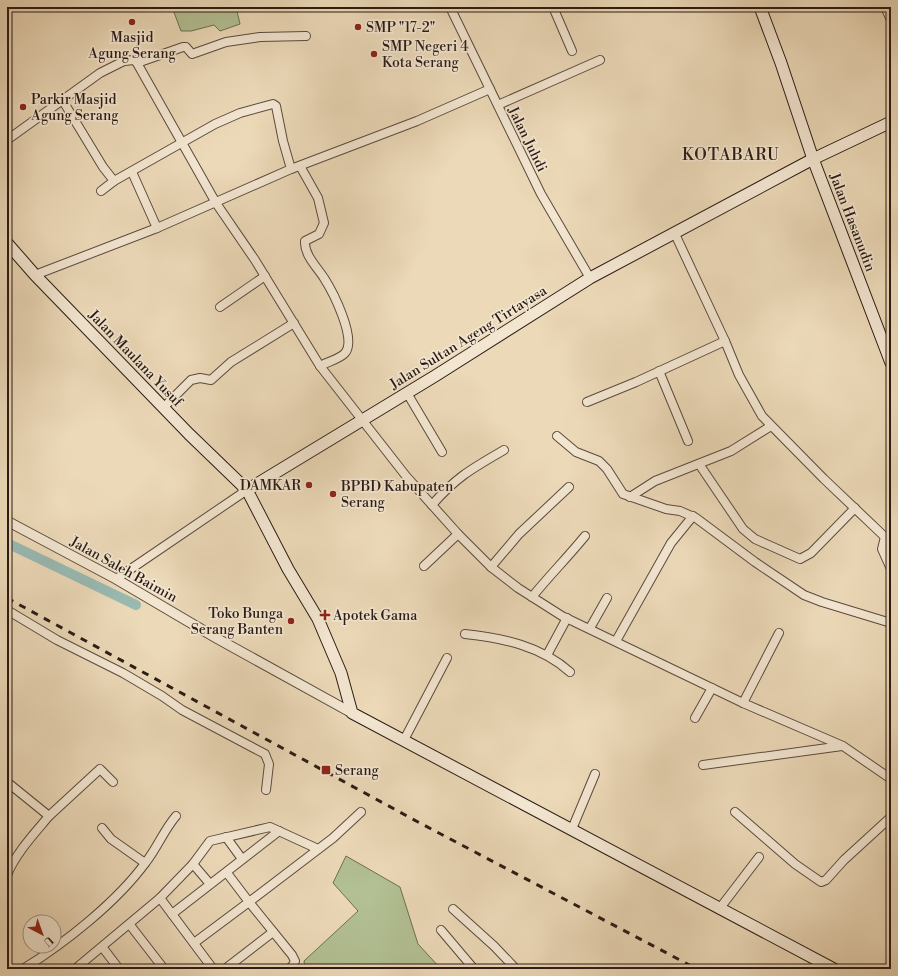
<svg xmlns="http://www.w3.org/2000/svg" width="898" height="976" viewBox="0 0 898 976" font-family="'Libre Bodoni',serif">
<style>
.green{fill:#b2c093;stroke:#6e6e54}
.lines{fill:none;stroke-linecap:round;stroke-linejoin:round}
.canal{stroke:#99bab3;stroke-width:10}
.minor-casing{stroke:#5a4a3e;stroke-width:10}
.tertiary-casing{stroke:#5a4a3e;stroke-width:11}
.secondary-casing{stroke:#2a1b15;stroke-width:13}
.minor{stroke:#f3e6d1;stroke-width:8}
.tertiary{stroke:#f3e6d1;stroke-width:9}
.secondary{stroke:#f3e6d1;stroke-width:11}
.rail{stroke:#2a1b15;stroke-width:3;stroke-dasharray:7 7;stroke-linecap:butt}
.poi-dot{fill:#8f2418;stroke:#f3e6d1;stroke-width:1.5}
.labels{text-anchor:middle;stroke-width:3.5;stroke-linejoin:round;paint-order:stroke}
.poi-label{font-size:14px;fill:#2a1b15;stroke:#f3e6d1;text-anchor:start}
.street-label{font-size:14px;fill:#2a1b15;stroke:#f3e6d1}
.quarter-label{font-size:16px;letter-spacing:1px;fill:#2a1b15;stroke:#f3e6d1}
</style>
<rect width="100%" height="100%" fill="#ecd9b8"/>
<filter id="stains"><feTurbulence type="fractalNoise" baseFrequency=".005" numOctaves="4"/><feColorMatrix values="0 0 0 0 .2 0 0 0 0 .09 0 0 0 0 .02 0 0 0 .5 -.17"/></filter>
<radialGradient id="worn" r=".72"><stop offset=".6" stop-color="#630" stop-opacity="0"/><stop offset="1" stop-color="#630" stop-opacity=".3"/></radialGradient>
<!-- green -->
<g class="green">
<polygon points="172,7 236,7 240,24 220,31 214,25 191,31 181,31"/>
<polygon points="346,856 400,887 418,944 441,969 305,969 304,961 358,911 333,883"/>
</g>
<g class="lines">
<!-- canal -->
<polyline class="canal" points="7,543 136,605"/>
<defs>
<g id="minor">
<polyline points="450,7 541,194 590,278"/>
<polyline points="553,7 572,51"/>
<polyline points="885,7 891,20"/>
<polyline points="137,63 183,47 186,47 192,54 226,42 260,37 306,36"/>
<polyline points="63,101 103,167 114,181"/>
<polyline points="498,105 600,60"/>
<polyline points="7,140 100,73 124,61 134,60 137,63 216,203 255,260 320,366 406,476 458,534 491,567 518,588 562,616 743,703 843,746 891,779"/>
<path d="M300,166L318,198L324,223L319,234L305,241C304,255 317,267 324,278C333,292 357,339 345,353C340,359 327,362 320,366"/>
<polyline points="132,172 157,228"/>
<polyline points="101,191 114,181 215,124 240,113 273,104 276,106 283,141 291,169"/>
<polyline points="675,234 725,341 739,375 762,416 824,479 885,537 891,538"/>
<polyline points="35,275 157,228 291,169 417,121 490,89"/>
<polyline points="220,307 265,276"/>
<polyline points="659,371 688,441"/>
<polyline points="407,393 442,452"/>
<polyline points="587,402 636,382 725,341"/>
<polyline points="164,407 191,380 200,378 211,380 231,362 294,323"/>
<polyline points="557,436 576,452 599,461 607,469 623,494 666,509 680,511 696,518 755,562 804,595 822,602 891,623"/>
<polyline points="699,464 743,529 755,539 800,559 811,553 855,508"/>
<polyline points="630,497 655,481 731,451 771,426"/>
<path d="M432,505C456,477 473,468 504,450"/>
<polyline points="885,537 882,549 891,569"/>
<polyline points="424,566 458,534"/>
<polyline points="491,567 519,534 569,487"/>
<polyline points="116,579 247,490"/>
<path d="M532,597C549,576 568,557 585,536"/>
<polyline points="7,610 57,640 123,673 162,696 182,710 265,754 269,764 266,790"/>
<polyline points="590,628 607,598"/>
<path d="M465,634C503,638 541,646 570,672"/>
<polyline points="616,641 671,543 693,516"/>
<polyline points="547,655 567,618"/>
<polyline points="743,703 779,633"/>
<polyline points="695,718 712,688"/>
<polyline points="404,740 447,658"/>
<polyline points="703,765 842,746"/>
<path d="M7,782L49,816C34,834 16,853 7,875"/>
<polyline points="735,812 795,864 821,882 826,880 844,860 891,817"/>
<polyline points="49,816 100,769 113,782"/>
<polyline points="102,828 111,839 145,863"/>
<polyline points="572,829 595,774"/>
<polyline points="226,837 242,859"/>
<polyline points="193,864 210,884"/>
<polyline points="160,898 213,969"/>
<polyline points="720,908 759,857"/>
<polyline points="453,909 494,946 516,969"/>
<polyline points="172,914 279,831"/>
<polyline points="130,925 164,969"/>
<polyline points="441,930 474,969"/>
<polyline points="194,943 249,902 227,873"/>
<polyline points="103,948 119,969"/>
<path d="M23,969C65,943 117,902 146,862C157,848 164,830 176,816"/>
<polyline points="75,969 160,898 193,864 210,841 270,827 318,849"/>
<polyline points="225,969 273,932"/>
<polyline points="289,969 293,965 295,961 292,955 249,902 333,838 361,812"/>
</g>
<polyline id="tertiary" points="7,521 116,579 218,639 352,713"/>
<g id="secondary">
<polyline points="760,7 781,63 813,159 891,363"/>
<polyline points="7,243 35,275 189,434 247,490 288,569 318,619 341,673 352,713 834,969"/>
<polyline points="247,490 435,376 590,278 813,159 891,122"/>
</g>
</defs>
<!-- minor casing -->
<use href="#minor" class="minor-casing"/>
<!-- tertiary casing -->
<use href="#tertiary" class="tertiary-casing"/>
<!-- secondary casing -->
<use href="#secondary" class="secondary-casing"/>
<!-- minor -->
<use href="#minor" class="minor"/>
<!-- tertiary -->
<use href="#tertiary" class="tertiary"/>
<!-- secondary -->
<use href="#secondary" class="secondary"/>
<!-- rail -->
<polyline class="rail" points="7,598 418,822 697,969"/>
</g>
<!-- markers -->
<g class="poi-dot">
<circle cx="132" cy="22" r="4"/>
<circle cx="358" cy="27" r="4"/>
<circle cx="374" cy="54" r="4"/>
<circle cx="23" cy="107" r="4"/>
<circle cx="309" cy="485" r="4"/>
<circle cx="333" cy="494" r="4"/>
<path d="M323 609h4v4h4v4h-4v4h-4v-4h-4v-4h4z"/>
<circle cx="291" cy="621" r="4"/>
<rect x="321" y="765" width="10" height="10" rx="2"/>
</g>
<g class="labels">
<!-- poi labels -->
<g class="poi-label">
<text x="366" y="32">SMP "17-2"</text>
<text x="132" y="42" text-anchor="middle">Masjid<tspan x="132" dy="16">Agung Serang</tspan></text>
<text x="382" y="51">SMP Negeri 4<tspan x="382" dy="16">Kota Serang</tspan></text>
<text x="31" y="104">Parkir Masjid<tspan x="31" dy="16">Agung Serang</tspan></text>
<text x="301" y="490" text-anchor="end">DAMKAR</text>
<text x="341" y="491">BPBD Kabupaten<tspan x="341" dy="16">Serang</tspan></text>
<text x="283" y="618" text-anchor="end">Toko Bunga<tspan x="283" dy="16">Serang Banten</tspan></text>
<text x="333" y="620">Apotek Gama</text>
<text x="335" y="775">Serang</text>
</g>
<!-- street labels -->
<g class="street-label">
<text transform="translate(528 139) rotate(64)" y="5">Jalan Juhdi</text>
<text transform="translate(853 222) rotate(69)" y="5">Jalan Hasanudin</text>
<text transform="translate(468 337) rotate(-32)" y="5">Jalan Sultan Ageng Tirtayasa</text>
<text transform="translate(136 358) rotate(46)" y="5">Jalan Maulana Yusuf</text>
<text transform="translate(124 569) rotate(29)" y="5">Jalan Saleh Baimin</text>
</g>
<!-- quarter labels -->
<g class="quarter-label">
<text x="731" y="160">KOTABARU</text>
</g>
</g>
<!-- margin -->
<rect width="898" height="976" fill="none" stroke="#ecd9b8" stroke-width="24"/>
<rect x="8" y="8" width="882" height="960" fill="none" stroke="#2a1b15" stroke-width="2"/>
<rect x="12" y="12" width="874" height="952" fill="none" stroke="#2a1b15"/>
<!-- north arrow -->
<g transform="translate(42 934) rotate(139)"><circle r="19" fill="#f3e6d1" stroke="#a39586"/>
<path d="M0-3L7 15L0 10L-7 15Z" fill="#8f2418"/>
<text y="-6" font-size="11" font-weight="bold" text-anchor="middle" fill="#2a1b15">U</text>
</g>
<rect width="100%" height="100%" filter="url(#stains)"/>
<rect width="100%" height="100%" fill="url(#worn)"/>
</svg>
